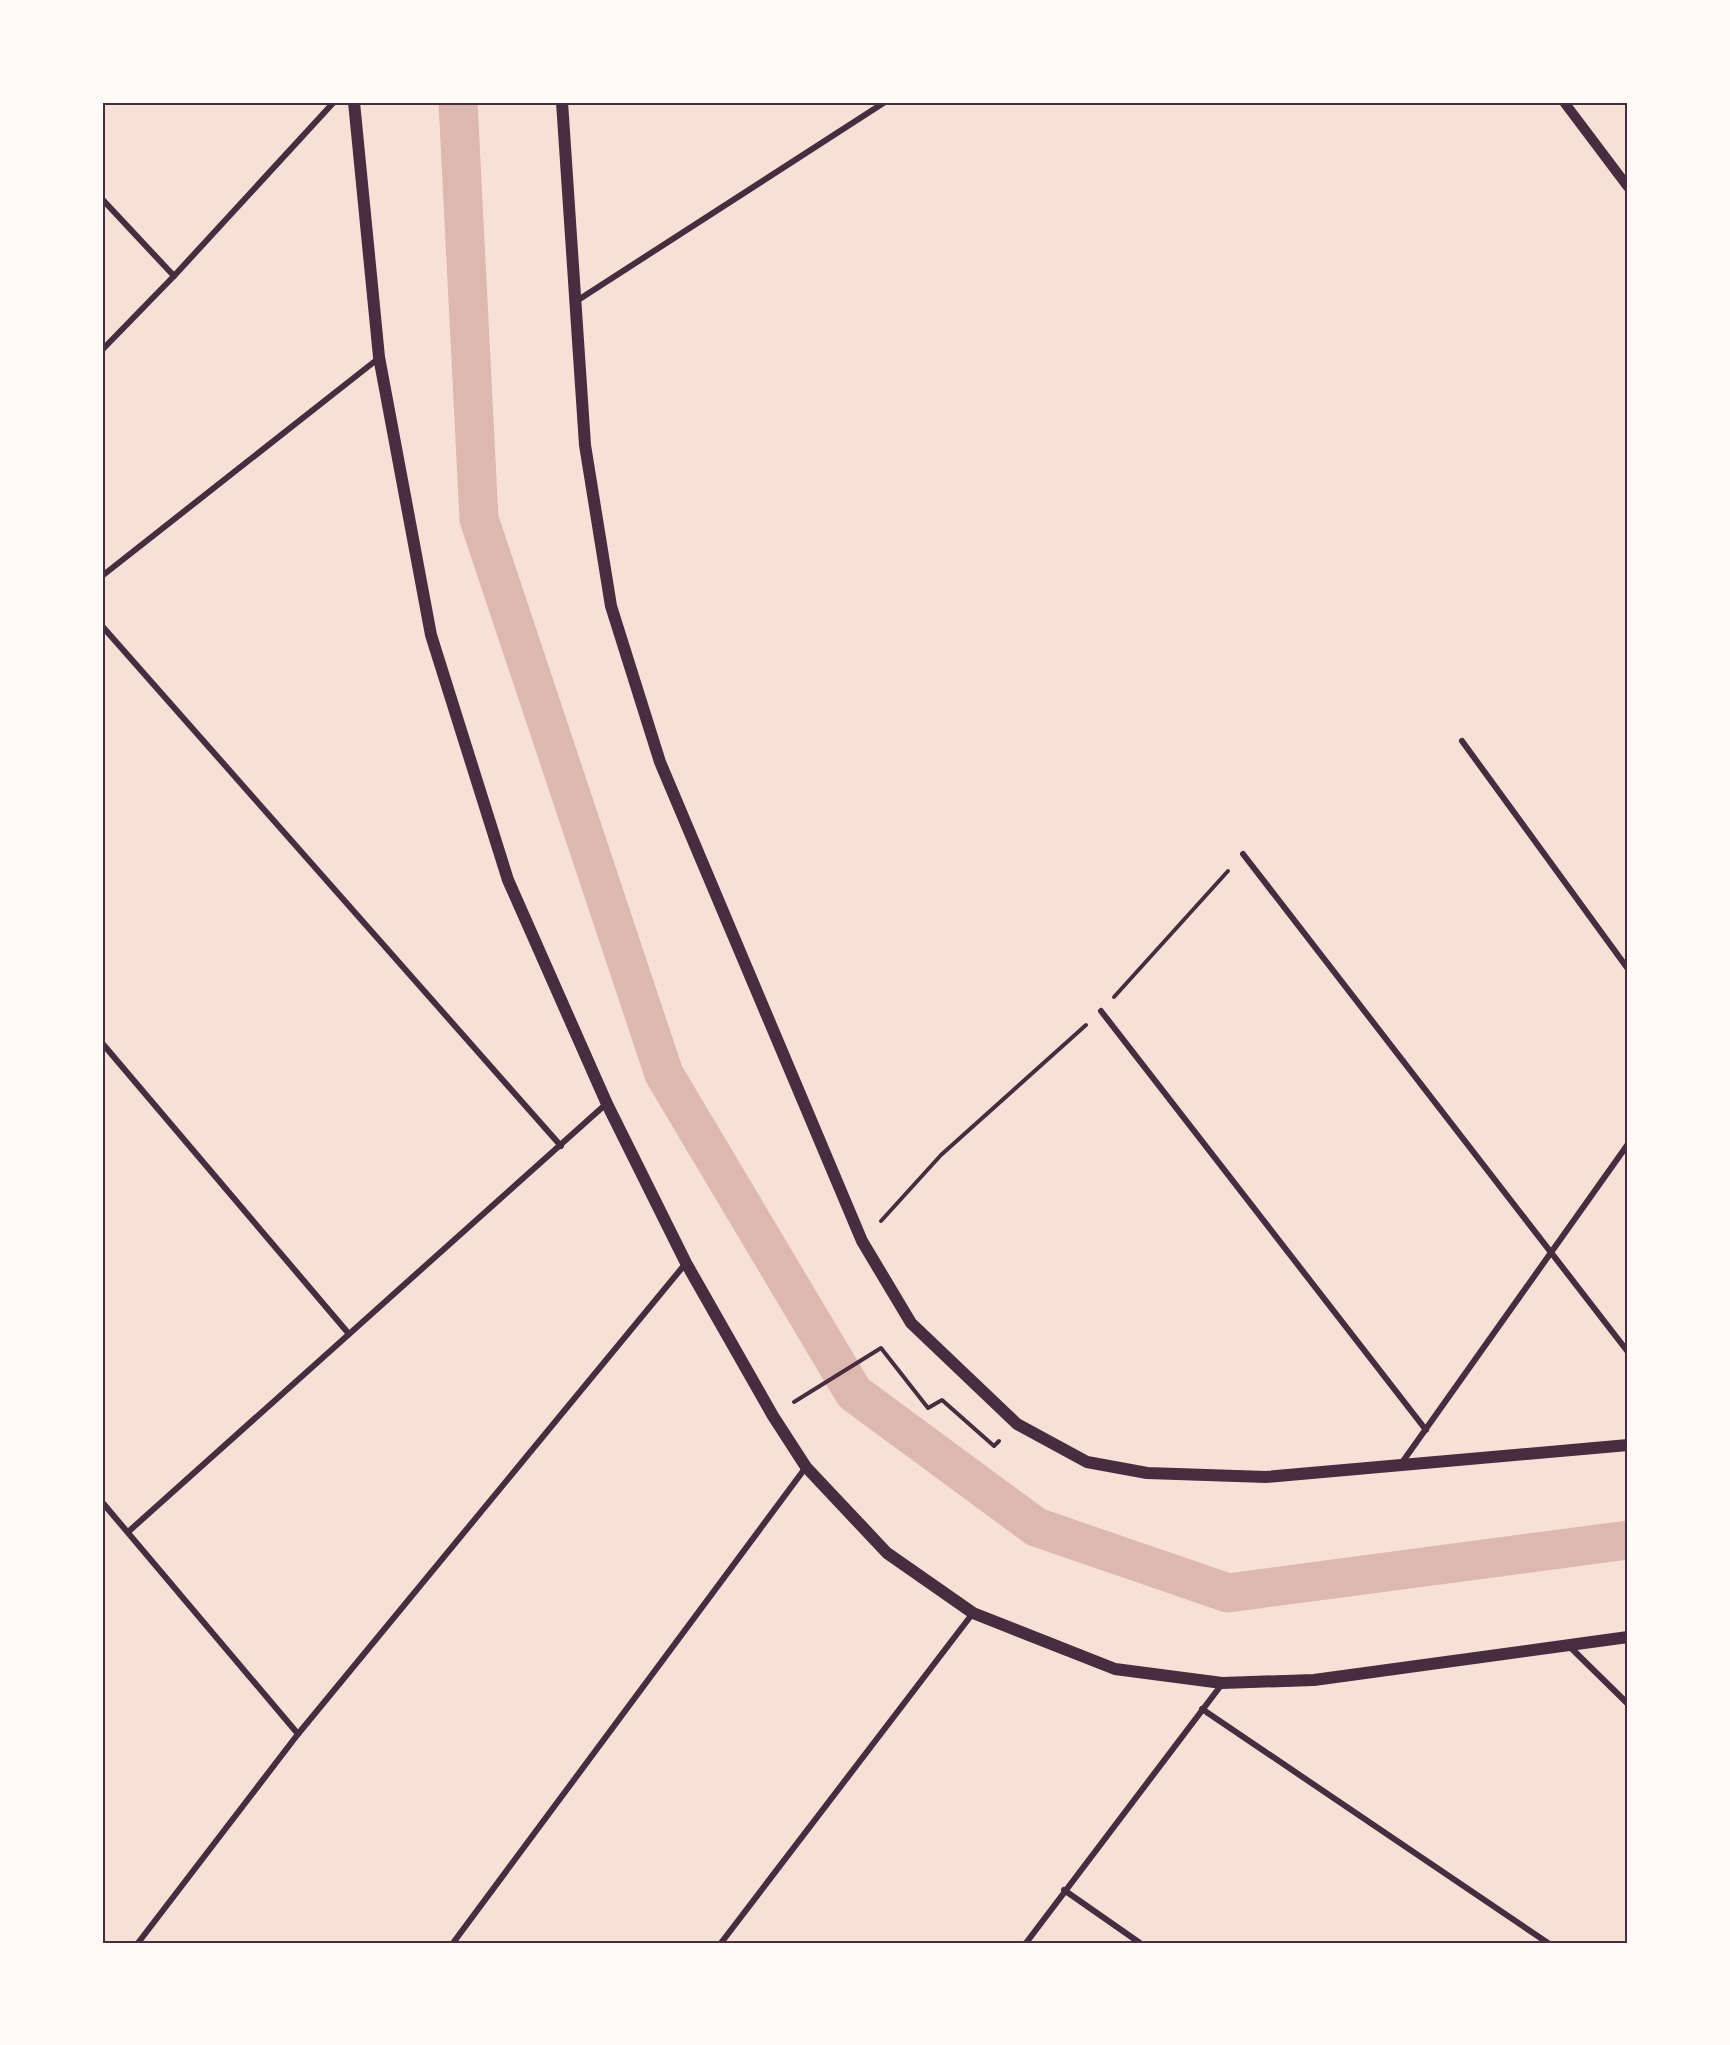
<svg xmlns="http://www.w3.org/2000/svg" width="1730" height="2045" viewBox="0 0 1730 2045" font-family="Arial,sans-serif">
<style>
.lines{fill:none;stroke-linecap:round;stroke-linejoin:round}
.canal{stroke:#dcb8b0;stroke-width:39}
.path{stroke:#4a2c40;stroke-width:4}
.minor{stroke:#4a2c40;stroke-width:6}
.tertiary{stroke:#4a2c40;stroke-width:10}
.secondary{stroke:#4a2c40;stroke-width:12}
.neatline{fill:none;stroke:#4a2c40;stroke-width:2}
</style>
<rect width="100%" height="100%" fill="#f7e1d7"/>
<g class="lines">
<!-- canal -->
<polyline class="canal" points="458,102 479,519 664,1074 854,1393 1036,1527 1228,1593 1628,1540"/>
<!-- path -->
<g class="path">
<polyline points="1114,997 1228,871"/>
<polyline points="881,1221 941,1155 1086,1025"/>
<polyline points="794,1402 881,1348 928,1408 942,1400 994,1446 999,1441"/>
</g>
<!-- minor -->
<g class="minor">
<polyline points="102,199 174,276"/>
<polyline points="575,302 885,102"/>
<polyline points="102,350 174,276 334,102"/>
<polyline points="102,576 379,358"/>
<polyline points="102,626 561,1146"/>
<polyline points="1462,741 1628,969"/>
<polyline points="1243,854 1628,1352"/>
<polyline points="1101,1011 1426,1430"/>
<polyline points="102,1043 349,1334"/>
<polyline points="1401,1464 1628,1144"/>
<polyline points="102,1502 298,1734"/>
<polyline points="128,1532 606,1104"/>
<polyline points="1569,1646 1628,1704"/>
<polyline points="1202,1709 1548,1943"/>
<polyline points="1064,1890 1140,1943"/>
<polyline points="138,1943 298,1734 686,1263"/>
<polyline points="453,1943 806,1467"/>
<polyline points="721,1943 973,1613"/>
<polyline points="1026,1943 1222,1684"/>
</g>
<!-- tertiary -->
<polyline class="tertiary" points="1564,102 1628,187"/>
<!-- secondary -->
<g class="secondary">
<polyline points="354,102 379,357 431,635 508,880 607,1104 686,1263 773,1416 806,1467 887,1553 973,1613 1115,1669 1222,1683 1314,1680 1628,1637"/>
<polyline points="562,102 585,445 611,606 660,762 862,1241 911,1323 1017,1424 1087,1462 1147,1473 1266,1477 1628,1445"/>
</g>
</g>
<!-- border -->
<rect width="1730" height="2045" fill="none" stroke="#fffaf5" stroke-width="207"/>
<rect x="104" y="104" width="1522" height="1838" class="neatline"/>
</svg>
